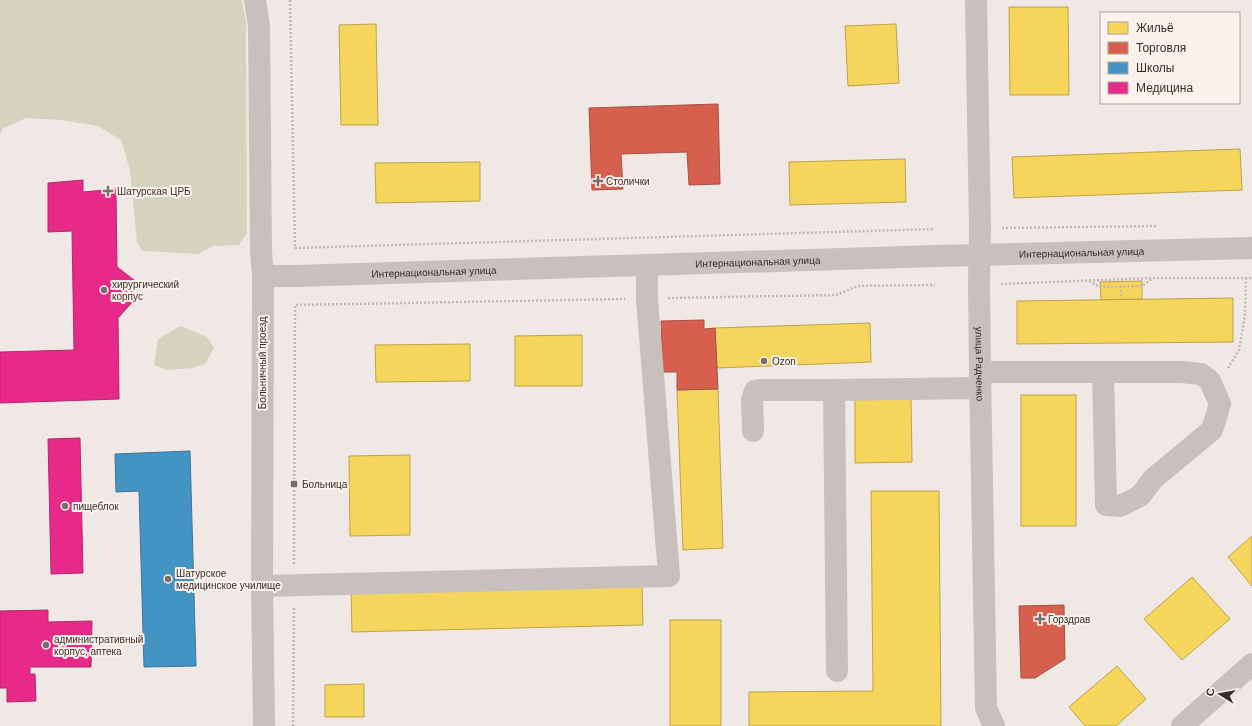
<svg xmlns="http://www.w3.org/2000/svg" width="1252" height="726" viewBox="0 0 1252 726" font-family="Arial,sans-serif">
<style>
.green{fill:#d4d4be}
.homes{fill:#f6d55c;stroke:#bea24d}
.shops{fill:#d6604d;stroke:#a75042}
.schools{fill:#4393c3;stroke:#407495}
.health{fill:#e7298a;stroke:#b32a6d}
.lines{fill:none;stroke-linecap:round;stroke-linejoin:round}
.path{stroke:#c1b8b4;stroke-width:2.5;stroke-dasharray:2 2;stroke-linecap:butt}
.minor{stroke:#c8c0bc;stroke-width:22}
.poi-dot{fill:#796e6b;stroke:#fbf2ec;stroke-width:1.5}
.labels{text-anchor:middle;stroke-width:4;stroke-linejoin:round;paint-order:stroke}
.poi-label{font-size:10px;fill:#3a2c2a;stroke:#fbf2ec;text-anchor:start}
.street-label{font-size:10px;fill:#3a2c2a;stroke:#fbf2ec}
</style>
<rect width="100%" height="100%" fill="#efe8e4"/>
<!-- green -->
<g class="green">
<polygon points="0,0 242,0 246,21 247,233 239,245 213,246 198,254 142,251 137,242 130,170 121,140 98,126 61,120 26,118 2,129 0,135"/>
<polygon points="181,326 207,337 214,348 205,364 192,368 167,370 154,365 158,339"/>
</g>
<!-- homes -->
<g class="homes">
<polygon points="1009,7 1068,7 1069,95 1010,95"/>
<polygon points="376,24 378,125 341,125 339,25"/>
<polygon points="896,24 899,83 848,86 845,26"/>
<polygon points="1240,149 1242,190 1014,198 1012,157"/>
<polygon points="905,159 906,202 790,205 789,162"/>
<polygon points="480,162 480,201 376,203 375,163"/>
<polygon points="1142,281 1142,299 1101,300 1100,282"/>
<polygon points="1233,298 1233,342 1017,344 1017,301"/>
<polygon points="870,323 871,362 717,368 715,328"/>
<polygon points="582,335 582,386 515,386 515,336"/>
<polygon points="470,344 470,381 376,382 375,345"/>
<polygon points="718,389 723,548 683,550 677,390"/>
<rect x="1021" y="395" width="55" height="131"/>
<polygon points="855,397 911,397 912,462 855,463"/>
<polygon points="410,455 410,535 350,536 349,456"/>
<polygon points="871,491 939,491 941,726 749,726 749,692 873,691"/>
<polygon points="1252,536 1252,586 1228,557"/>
<polygon points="1192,577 1230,619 1182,660 1144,619"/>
<polygon points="642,586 643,625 352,632 351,593"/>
<rect x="670" y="620" width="51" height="106"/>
<polygon points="1117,666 1146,699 1116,726 1085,726 1069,707"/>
<polygon points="364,684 364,717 325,717 325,685"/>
</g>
<!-- shops -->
<g class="shops">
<polygon points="718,104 720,184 689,185 687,152 621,154 623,189 592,190 589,108"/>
<polygon points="704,320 704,329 715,328 718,389 677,390 677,372 663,372 661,321"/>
<polygon points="1064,605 1065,659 1035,678 1021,678 1019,606"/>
</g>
<!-- schools -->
<polygon class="schools" points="190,451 196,666 144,667 139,491 116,492 115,454"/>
<!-- health -->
<g class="health">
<polygon points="83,180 83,192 116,189 117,267 134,280 135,299 118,318 119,399 0,403 0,352 74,350 72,231 48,232 48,183"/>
<polygon points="80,438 83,573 51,574 48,439"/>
<polygon points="48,610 48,622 92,621 91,667 30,667 30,674 35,674 36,701 7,702 7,688 0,688 0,611"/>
</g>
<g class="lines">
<!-- path -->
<g class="path">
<polyline points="290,0 295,248 935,229"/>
<polyline points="1002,228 1157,226"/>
<polyline points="1089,281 1100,287 1142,286 1152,279"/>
<polyline points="1001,284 1153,278 1252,278"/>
<polyline points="1121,286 1121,299"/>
<polyline points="668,298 836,295 858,286 935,285"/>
<polyline points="1228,368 1239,350 1245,315 1246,278"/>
<polyline points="294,564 295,305 625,299"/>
<polyline points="293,726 294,607"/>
</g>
<!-- minor -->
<g class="minor">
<polyline points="255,0 259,26 261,251 263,276 262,586 264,726"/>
<path id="s1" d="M976,0L980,228L979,284L980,372L986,708L994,726"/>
<path id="s2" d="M263,276H295L935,256L1252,248"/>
<polyline points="980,372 1181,372 1201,374 1210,381 1220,404 1212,430 1153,479 1140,496 1120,506 1106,505 1103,372"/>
<polyline points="753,431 752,399 755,391 762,390 834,390"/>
<polyline points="262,586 669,576 647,299 647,265"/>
<polyline points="837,671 834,390 980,388"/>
<polyline points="1182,726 1252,664"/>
</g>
</g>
<!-- markers -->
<g class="poi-dot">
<path d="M596 175h4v4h4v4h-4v4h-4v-4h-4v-4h4z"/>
<path d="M106 185h4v4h4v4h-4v4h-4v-4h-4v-4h4z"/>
<circle cx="104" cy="290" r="4"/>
<circle cx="764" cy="361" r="4"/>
<rect x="290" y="480" width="8" height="8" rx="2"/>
<circle cx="65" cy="506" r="4"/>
<circle cx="168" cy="579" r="4"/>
<path d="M1038 613h4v4h4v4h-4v4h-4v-4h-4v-4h4z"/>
<circle cx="46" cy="645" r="4"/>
</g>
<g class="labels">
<!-- poi labels -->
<g class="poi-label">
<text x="606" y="185">Столички</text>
<text x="117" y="195">Шатурская ЦРБ</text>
<text x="112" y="288">хирургический<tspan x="112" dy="12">корпус</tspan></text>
<text x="772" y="365">Ozon</text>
<text x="302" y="488">Больница</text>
<text x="73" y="510">пищеблок</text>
<text x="176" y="577">Шатурское<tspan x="176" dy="12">медицинское училище</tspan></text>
<text x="1048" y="623">Горздрав</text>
<text x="54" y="643">административный<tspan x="54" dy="12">корпус, аптека</tspan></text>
</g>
<!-- street labels -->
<g class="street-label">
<text dy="4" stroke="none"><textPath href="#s2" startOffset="819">Интернациональная улица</textPath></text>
<text dy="4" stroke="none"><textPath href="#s2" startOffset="495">Интернациональная улица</textPath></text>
<text dy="4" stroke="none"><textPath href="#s2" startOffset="171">Интернациональная улица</textPath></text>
<text transform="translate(262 363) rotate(-90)" y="4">Больничный проезд</text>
<text dy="4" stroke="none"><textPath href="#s1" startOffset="364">улица Радченко</textPath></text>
</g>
</g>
<!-- legend -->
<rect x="1100" y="12" width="140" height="92" fill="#fbf2ec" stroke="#aea39e"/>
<rect x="1108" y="22" width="20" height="12" fill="#f6d55c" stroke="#aea39e"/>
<text x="1136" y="32" font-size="12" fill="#3a2c2a">Жильё</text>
<rect x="1108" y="42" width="20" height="12" fill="#d6604d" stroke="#aea39e"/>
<text x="1136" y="52" font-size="12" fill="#3a2c2a">Торговля</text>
<rect x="1108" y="62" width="20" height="12" fill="#4393c3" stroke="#aea39e"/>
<text x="1136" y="72" font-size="12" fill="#3a2c2a">Школы</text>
<rect x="1108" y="82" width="20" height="12" fill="#e7298a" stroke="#aea39e"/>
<text x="1136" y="92" font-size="12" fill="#3a2c2a">Медицина</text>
<!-- north arrow -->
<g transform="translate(1220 694) rotate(281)" stroke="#fbf2ec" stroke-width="3" paint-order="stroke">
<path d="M0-3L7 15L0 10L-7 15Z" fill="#3a2c2a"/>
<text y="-6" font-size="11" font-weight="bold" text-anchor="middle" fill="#3a2c2a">С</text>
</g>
</svg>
